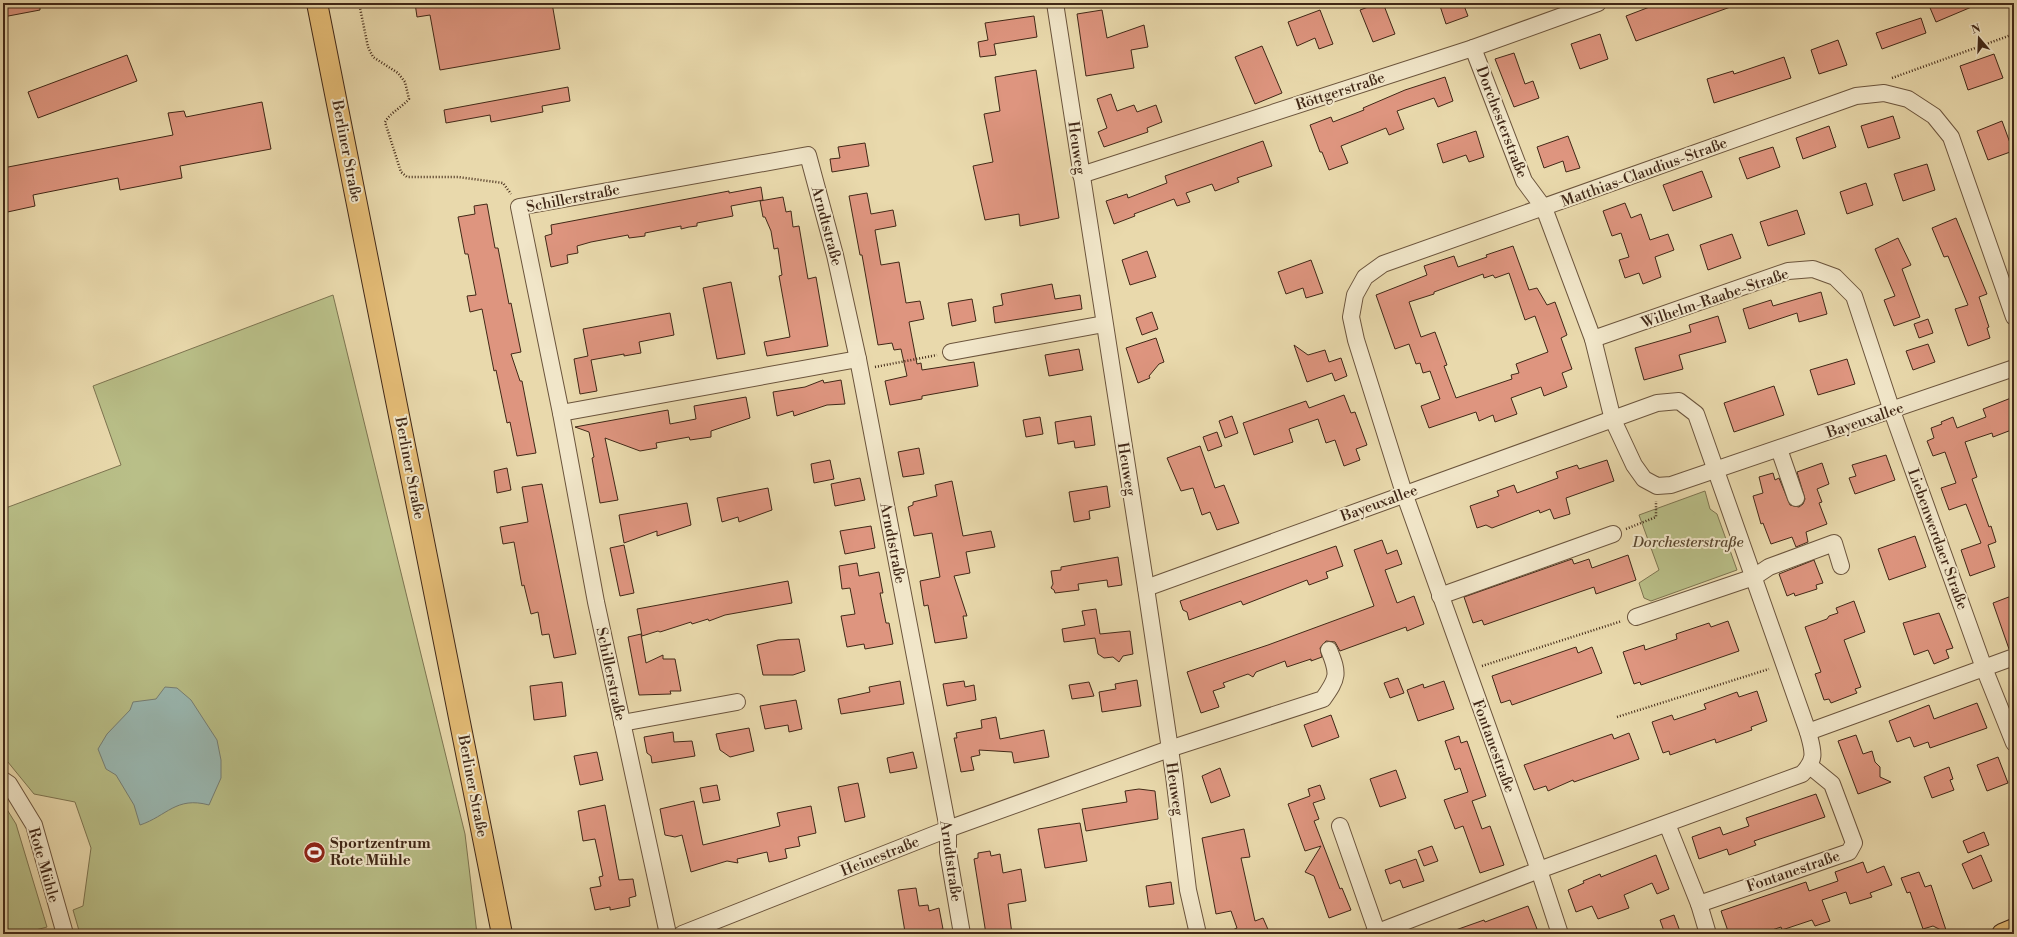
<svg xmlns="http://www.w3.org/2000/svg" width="2017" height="937" viewBox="0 0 2017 937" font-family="'Libre Bodoni',serif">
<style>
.green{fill:#b9bf88;stroke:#7d7450}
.water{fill:#9ab9b3;stroke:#767f75}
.building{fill:#de957f;stroke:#412817;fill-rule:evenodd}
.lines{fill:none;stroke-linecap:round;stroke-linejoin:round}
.minor-casing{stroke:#6b543c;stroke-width:18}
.major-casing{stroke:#412817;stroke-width:22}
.path{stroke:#412817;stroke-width:2.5;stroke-dasharray:1 2;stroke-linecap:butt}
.minor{stroke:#f1e6c9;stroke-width:16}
.major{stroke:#e4bc76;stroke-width:20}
.labels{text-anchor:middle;stroke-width:4;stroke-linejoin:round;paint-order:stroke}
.street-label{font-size:15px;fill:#412817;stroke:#f1e6c9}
.park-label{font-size:15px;font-style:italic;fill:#59462e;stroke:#f1e6c9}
.poi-label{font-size:15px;font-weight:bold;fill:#412817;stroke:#f1e6c9;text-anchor:start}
</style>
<rect width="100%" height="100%" fill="#e9d9ac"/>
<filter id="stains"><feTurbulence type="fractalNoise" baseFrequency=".005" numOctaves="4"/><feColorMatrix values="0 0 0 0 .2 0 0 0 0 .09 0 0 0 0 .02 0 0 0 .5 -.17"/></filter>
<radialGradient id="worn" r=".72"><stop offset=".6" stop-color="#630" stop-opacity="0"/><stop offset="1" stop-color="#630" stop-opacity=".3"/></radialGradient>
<!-- green -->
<g class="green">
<polygon points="333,295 465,834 477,934 80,934 73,910 83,906 91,848 75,802 34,794 3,756 3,509 121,465 93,386"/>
<polygon points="1705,491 1710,509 1717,514 1737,570 1651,601 1644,598 1639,583 1659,570 1639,515"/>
<polygon points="3,803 16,824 47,927 21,934 3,934"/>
</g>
<!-- water -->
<path class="water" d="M165,687L177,688L191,700L217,740L221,760V778L209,805C176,796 167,816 140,825L134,805L116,775L106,769L98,749L107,734L130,710L133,702L156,699Z"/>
<!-- building -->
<g class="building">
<polygon points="3,3 40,3 40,10 3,17"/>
<polygon points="415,3 552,3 560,49 440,70 430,15 417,17"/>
<polygon points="1379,3 1383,3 1395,34 1373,42 1360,10"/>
<polygon points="1439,3 1463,3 1468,16 1446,24"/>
<polygon points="1660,3 1736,3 1736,5 1636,41 1626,16"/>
<polygon points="1928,3 1981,3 1936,22"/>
<polygon points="1102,10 1107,38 1144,25 1148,47 1131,50 1134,68 1086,76 1077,14"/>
<polygon points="1320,10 1333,44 1319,49 1315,38 1297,46 1288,22"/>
<polygon points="1034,16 1037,37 994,44 996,55 980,57 978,42 988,40 985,23"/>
<polygon points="1921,18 1926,33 1882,49 1876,33"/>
<polygon points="1600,34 1608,59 1580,69 1571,44"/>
<polygon points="1838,40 1847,65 1819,74 1811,50"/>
<polygon points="1262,46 1282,93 1255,104 1235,57"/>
<polygon points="1514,53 1525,84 1533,81 1539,98 1514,107 1495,59"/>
<polygon points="1994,54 2003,78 1968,90 1960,66"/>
<polygon points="127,55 137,81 38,118 28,92"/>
<polygon points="1784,57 1791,78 1714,103 1707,79 1733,71 1734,74"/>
<polygon points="1036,70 1059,218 1020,226 1019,214 985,220 973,166 993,162 984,114 1000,111 995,77"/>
<polygon points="1445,77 1453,101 1438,107 1434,98 1397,111 1404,129 1389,135 1386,128 1341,146 1348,163 1329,170 1322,152 1320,152 1310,125 1331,117 1333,122 1364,110 1363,108 1405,90"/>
<polygon points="568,87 570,101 542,106 543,112 491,122 490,115 446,123 444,110"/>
<polygon points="1111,94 1117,111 1134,105 1137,112 1156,105 1162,122 1147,128 1148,132 1104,147 1098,132 1107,128 1097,99"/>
<polygon points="262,102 271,149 180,166 182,178 120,190 118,178 33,195 35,206 3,213 3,168 173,135 168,113 184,111 186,117"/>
<polygon points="1893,116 1900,138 1868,148 1861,126"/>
<polygon points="2002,121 2013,151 1988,160 1977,131"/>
<polygon points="1829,126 1836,147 1803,159 1796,138"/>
<polygon points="1476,131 1484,157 1469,162 1466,155 1443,163 1437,144"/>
<polygon points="1568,136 1580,168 1566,172 1563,161 1544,168 1537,147"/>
<polygon points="1263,141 1272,166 1237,178 1239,182 1215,191 1212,184 1186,193 1190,202 1177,206 1174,199 1134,214 1135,216 1114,224 1106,201 1127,194 1128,198 1167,183 1165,176"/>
<polygon points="865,143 869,166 832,172 830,159 840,158 838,147"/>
<polygon points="1773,147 1780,167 1747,179 1739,158"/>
<polygon points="1927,164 1935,190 1903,201 1894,174"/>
<polygon points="1702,171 1712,197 1673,211 1663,185"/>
<polygon points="1866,183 1873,205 1847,214 1840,192"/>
<polygon points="761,187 763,200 731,206 733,216 697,223 697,226 689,227 681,229 681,226 645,233 645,236 629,238 628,235 591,242 577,246 578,253 567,255 568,263 551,267 545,236 552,234 551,225 729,191 729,193"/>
<polygon points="867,193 871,214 893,210 896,226 875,230 881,265 899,262 906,303 920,301 924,319 909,322 917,364 921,363 922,370 974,362 978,386 922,396 922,399 890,405 885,381 907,376 901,349 894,350 892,343 878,345 862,255 860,255 849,196"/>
<polygon points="783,197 786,212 791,211 793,227 799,226 808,279 816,277 828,346 767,356 764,342 790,337 779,276 782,275 778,248 774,249 771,231 765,217 763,217 760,201"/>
<polygon points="1625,203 1631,218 1641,214 1650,240 1668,234 1674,250 1655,257 1661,277 1643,284 1639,273 1625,278 1619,260 1629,257 1621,233 1612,236 1603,211"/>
<polygon points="487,204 495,248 498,248 509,304 511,303 514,318 521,352 511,354 520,381 522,381 536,453 517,456 510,422 507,423 496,370 494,371 482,309 470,312 467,296 476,295 468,254 465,254 458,217 475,214 474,206"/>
<polygon points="1797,210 1805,234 1768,246 1760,222"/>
<polygon points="1956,218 1987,294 1979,297 1989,327 1987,328 1990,338 1968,346 1955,309 1968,305 1948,256 1944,257 1932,228"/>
<polygon points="1732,234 1741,258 1708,270 1700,245"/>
<polygon points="1898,238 1911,265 1902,269 1920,317 1894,326 1884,300 1895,296 1875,249"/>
<path d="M1513,246L1529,290L1537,288L1547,305L1555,302L1567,335L1561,338L1572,369L1562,373L1567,387L1544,396L1541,387L1511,398L1517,414L1495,422L1493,415L1479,421L1476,412L1429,428L1421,406L1440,399L1430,371L1423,373L1420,363L1416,364L1409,344L1395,349L1376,295L1427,275L1424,266L1454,256L1458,267L1487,257L1486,255ZM1509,273L1525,320L1535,316L1548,352L1516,364L1519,373L1511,375L1512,379L1456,398L1444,366L1447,365L1435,332L1421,337L1409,302L1434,294V292L1483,274L1484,278L1493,275L1495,278Z"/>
<polygon points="1147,251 1156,277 1130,285 1122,260"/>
<polygon points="1311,260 1323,293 1306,298 1303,288 1286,294 1278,272"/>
<polygon points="731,282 745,354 717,359 703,288"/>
<polygon points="1052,284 1055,299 1080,295 1082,309 995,323 993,307 1003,305 1001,294"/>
<polygon points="1821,292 1827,314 1799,322 1797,313 1749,329 1743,309 1771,300 1773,306"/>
<polygon points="972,299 976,321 952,326 948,303"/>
<polygon points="1152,312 1158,329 1142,335 1136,318"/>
<polygon points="670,313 674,335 639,342 641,353 624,356 624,354 591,360 597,391 580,394 574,359 588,356 583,329"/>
<polygon points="1718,316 1726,342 1679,355 1683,369 1644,380 1635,348 1691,332 1689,325"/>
<polygon points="1928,319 1933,333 1919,338 1914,324"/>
<polygon points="1156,338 1164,362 1159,364 1149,376 1150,378 1138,383 1126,348"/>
<polygon points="1928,344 1935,362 1913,370 1906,351"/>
<polygon points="1294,345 1308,355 1325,350 1329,362 1341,358 1347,376 1335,381 1332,373 1307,382"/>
<polygon points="1079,349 1083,370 1049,376 1045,355"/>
<polygon points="1847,359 1855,384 1818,395 1810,370"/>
<polygon points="823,380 824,383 841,380 845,404 827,405 794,416 793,411 777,416 773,392 805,387"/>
<polygon points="1774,386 1784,415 1734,432 1724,403"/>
<polygon points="1344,395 1351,413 1355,412 1367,445 1356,449 1360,460 1344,466 1335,440 1326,443 1318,419 1289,429 1293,442 1254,455 1243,423 1306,401 1309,408"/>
<polygon points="746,397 750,418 711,431 711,437 690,440 689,437 656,443 657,448 640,451 605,438 618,500 600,503 592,458 594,457 589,432 575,427 668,410 670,424 696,419 694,406"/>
<polygon points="2011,398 2014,405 2014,429 1993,437 1992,433 1965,442 1977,477 1972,479 1989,527 1991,526 1996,542 1988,545 1995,567 1970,576 1961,550 1981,543 1966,504 1949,510 1941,488 1956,483 1945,452 1933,456 1927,441 1934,438 1931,428 1942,424 1941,422 1953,417 1957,428 1986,417 1983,409"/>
<polygon points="1091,416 1095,445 1075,448 1074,441 1058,444 1055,422"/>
<polygon points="1232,416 1238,433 1225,438 1219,421"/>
<polygon points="1040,417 1043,434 1026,437 1023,420"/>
<polygon points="1217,432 1222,446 1208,451 1203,437"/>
<polygon points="1200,446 1215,488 1224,485 1239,523 1217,530 1210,512 1202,515 1193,488 1181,491 1167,458"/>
<polygon points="919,448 924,474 903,477 898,452"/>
<polygon points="1886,455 1895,480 1855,494 1849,478 1856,476 1852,465"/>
<polygon points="830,460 834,479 814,483 811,464"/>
<polygon points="1607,460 1614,481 1566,498 1570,514 1554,519 1550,509 1540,513 1539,510 1492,528 1486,525 1477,528 1470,506 1499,496 1497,491 1514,485 1517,493 1558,478 1556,472 1577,465 1579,469"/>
<polygon points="1822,463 1829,484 1817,489 1822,502 1819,503 1827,524 1806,532 1808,542 1796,547 1792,537 1771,544 1763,523 1761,524 1753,496 1763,493 1759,477 1773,473 1775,480 1779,478 1790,505 1799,507 1803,504 1805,499 1797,472"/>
<polygon points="507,468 511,490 497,493 494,471"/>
<polygon points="860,478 865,500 835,506 831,484"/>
<polygon points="952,481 963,536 991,531 995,547 966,552 970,573 954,576 967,616 963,616 967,638 935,643 928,605 924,606 920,581 940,577 932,533 914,536 908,507 913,505 913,502 937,496 935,485"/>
<polygon points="542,484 576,654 554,658 549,634 542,635 538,612 531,614 524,585 522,586 514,542 503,544 500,527 528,522 522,487"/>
<polygon points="1107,486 1110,507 1089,511 1090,519 1074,522 1069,492"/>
<polygon points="768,488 772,510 739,522 738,517 722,522 717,498"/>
<polygon points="687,503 691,525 657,536 657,531 624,543 619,515"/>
<polygon points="871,526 875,548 845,554 840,531"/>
<polygon points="1915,536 1926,567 1889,580 1878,549"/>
<polygon points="1382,540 1387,554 1397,550 1402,564 1385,570 1397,603 1414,596 1424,624 1407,631 1406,627 1340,651 1335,642 1326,641 1320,648 1322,657 1311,661 1311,659 1287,667 1285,661 1256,672 1253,677 1248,674 1223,683 1225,687 1213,691 1219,707 1201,713 1187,672 1268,645 1374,606 1354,550"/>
<polygon points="624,545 634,593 620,596 610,548"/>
<polygon points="1336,546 1343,566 1326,572 1328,578 1309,585 1307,580 1243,605 1241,601 1189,620 1187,612 1183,610 1180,601"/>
<polygon points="1628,555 1636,580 1596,594 1594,587 1484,625 1482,620 1473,623 1464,597 1572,559 1574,564 1589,559 1592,568"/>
<polygon points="1118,557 1122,585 1108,587 1107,580 1078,584 1079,590 1055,593 1054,590 1051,588 1053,584 1051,571 1061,570 1061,567"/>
<polygon points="1814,560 1823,583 1816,585 1817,589 1795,596 1794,593 1787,596 1779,574"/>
<polygon points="857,563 859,576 879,572 883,593 880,593 886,623 889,623 893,644 865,649 864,644 847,647 841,616 855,614 850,588 842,589 839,566"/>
<polygon points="788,581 792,603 725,615 709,621 708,619 692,624 691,622 660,632 658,631 642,636 637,609"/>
<polygon points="2014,595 2014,648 2009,649 1993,603"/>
<polygon points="1854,601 1865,632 1844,640 1861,687 1855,689 1857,693 1831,703 1829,699 1824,700 1815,674 1821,672 1805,627 1827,619 1829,616 1838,613 1836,608"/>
<polygon points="1096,609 1100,634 1130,631 1133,654 1123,656 1119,662 1113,657 1104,658 1098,654 1095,638 1064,642 1062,629 1085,625 1082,611"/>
<polygon points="1939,613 1953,648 1946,650 1949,658 1934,664 1928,650 1914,655 1903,623"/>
<polygon points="1728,621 1739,651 1641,685 1640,682 1634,684 1623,652 1644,645 1645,650 1677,639 1676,634 1709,623 1711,627"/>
<polygon points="641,634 646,663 663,655 663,659 675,659 681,691 670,691 671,694 639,695 628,637"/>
<polygon points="799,639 805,671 793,675 763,675 757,645 778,640"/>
<polygon points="1576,647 1578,653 1592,647 1602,673 1512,705 1510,700 1501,703 1492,676"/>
<polygon points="1398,678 1404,693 1390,698 1384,683"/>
<polygon points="1137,680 1141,706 1102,712 1099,692 1116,689 1115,684"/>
<polygon points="900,681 904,704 841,714 838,699 870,692 869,687"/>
<polygon points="964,681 965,687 974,685 976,700 947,706 943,684"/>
<polygon points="1444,681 1454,709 1418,721 1407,690 1423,684 1424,688"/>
<polygon points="562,682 566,716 534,720 530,686"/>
<polygon points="1089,682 1094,696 1072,699 1069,685"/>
<polygon points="1757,691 1767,721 1751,727 1752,730 1716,743 1715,739 1670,755 1669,751 1663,753 1652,722 1672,715 1674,720 1706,709 1704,704 1737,692 1739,697"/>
<polygon points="796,700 802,729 789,732 788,725 765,729 760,706"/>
<polygon points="1977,703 1987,728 1930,748 1928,742 1914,747 1910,737 1897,742 1889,721 1929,705 1934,719"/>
<polygon points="1331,715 1339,737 1312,747 1304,725"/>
<polygon points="996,717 1000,739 1044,730 1049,757 1014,763 1012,752 979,750 980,755 971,757 974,770 961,772 954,738 957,738 956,733 982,728 981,720"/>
<polygon points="749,728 754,751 730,757 720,750 716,734"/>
<polygon points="673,732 674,742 692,741 695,756 652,763 651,756 647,753 644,737"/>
<polygon points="1629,733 1639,759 1574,782 1573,780 1548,791 1546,786 1534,790 1524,765 1612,734 1614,739"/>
<polygon points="1856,735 1863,754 1872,751 1875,762 1880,767 1880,777 1891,782 1858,794 1838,741"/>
<polygon points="1459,736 1461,743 1467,741 1486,796 1472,801 1482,829 1490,826 1504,865 1480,873 1463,826 1455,829 1444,800 1468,792 1460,768 1455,770 1445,741"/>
<polygon points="597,752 603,780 580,785 574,756"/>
<polygon points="913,752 917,768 890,773 887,758"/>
<polygon points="1998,757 2008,783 1987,791 1977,765"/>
<polygon points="1949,767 1953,779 1950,780 1954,790 1932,798 1924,777"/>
<polygon points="1220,768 1230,796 1211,803 1202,776"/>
<polygon points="1396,770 1406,798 1380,807 1370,779"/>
<polygon points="858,783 865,817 845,822 838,787"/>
<polygon points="717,785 720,800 703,803 700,788"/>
<polygon points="1320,785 1325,799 1313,803 1319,819 1314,821 1340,889 1342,888 1351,910 1329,918 1314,876 1305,872 1321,846 1305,851 1288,804 1310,796 1308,789"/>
<polygon points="1139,789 1155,791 1158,819 1086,831 1082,809 1127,802 1125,791"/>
<polygon points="1816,794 1825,817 1754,841 1756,845 1729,855 1727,849 1699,859 1692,837 1720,827 1723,835 1749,826 1746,818"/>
<polygon points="694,801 703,845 780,826 777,813 811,806 816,833 798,837 800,846 785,849 787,858 769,862 767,852 737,859 738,863 727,861 691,872 682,835 675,837 665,835 660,809"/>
<polygon points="605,805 619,880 633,879 636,896 629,898 630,906 610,910 610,907 595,910 590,888 601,886 599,877 603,876 595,839 583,841 578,811"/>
<polygon points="1080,823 1087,861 1045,868 1038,829"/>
<polygon points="1244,829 1250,857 1241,858 1255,921 1263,918 1270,934 1224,934 1237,928 1231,911 1216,914 1202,838"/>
<polygon points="1984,832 1989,845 1968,853 1963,841"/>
<polygon points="1432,846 1438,861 1424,866 1418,851"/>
<polygon points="990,851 991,856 1000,854 1003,873 1021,869 1026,901 1008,904 1012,934 986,934 974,859 978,858 978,853"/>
<polygon points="1656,855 1669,889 1657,894 1652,883 1624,895 1629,908 1598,919 1592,906 1576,912 1568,890 1584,883 1583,881 1600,874 1601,877"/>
<polygon points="1981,855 1992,881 1973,889 1962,864"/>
<polygon points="1416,859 1424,881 1403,888 1400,880 1390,884 1385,870"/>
<polygon points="1863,862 1867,873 1884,866 1892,885 1870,893 1872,897 1850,904 1846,892 1822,900 1830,921 1815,926 1812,920 1782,930 1781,927 1760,934 1729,934 1721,911 1806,882 1809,891 1838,881 1835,872"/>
<polygon points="1919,872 1925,887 1931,885 1947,933 1933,926 1923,929 1910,892 1907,893 1901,878"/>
<polygon points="1171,882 1174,904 1149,907 1146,886"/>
<polygon points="916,888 919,906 928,905 929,911 939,908 943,929 914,934 912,930 905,932 898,890"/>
<polygon points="1528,906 1537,929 1523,934 1450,934 1450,932 1484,920 1485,922"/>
<polygon points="1674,915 1681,934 1665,934 1660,920"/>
</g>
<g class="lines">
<defs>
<g id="minor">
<polyline points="1055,3 1146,588 1174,776 1188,890 1198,934"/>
<polyline points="1473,48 1524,181 1544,208 1593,339 1613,420 1634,465 1644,479 1657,486 1671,485 2014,368"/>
<polyline points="1081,175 1473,48 1598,3"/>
<polyline points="1593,339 1788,271 1813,269 1835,277 1854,296 1892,411 1984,668 2014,743"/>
<polyline points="951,352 1104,324"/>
<polyline points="561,413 858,359"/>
<polyline points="1779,449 1796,498"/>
<path d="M1146,588L1657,403L1679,401L1696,414L1808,732C1813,751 1817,759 1802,774L1539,870L1373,934"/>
<polyline points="1440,596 1613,534"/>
<polyline points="1636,617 1754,577 1769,567 1834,543 1841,566"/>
<polyline points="622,723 737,702"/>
<polyline points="1808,732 2014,657"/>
<polyline points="3,780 9,784 34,825 65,934"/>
<polyline points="1667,824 1699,904 1708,934"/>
<polyline points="1340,826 1377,932"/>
<polyline points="1699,904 1849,852 1854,843 1832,784 1810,766"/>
<polyline points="668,934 596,602 561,413 519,207 808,155 835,255 858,359 948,829 948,852 962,934"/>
<path d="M682,934L948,829L1169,749L1323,699C1338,678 1339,674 1329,650"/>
<polyline points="1560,934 1539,870 1404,493 1356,340 1351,317 1355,295 1365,277 1383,264 1856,96 1884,93 1908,99 1934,116 1951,137 2014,317"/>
</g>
<g id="major">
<polyline points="317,3 502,934"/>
<polyline points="2002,934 2014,929"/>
</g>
</defs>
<!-- minor casing -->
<use href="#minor" class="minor-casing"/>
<!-- major casing -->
<use href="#major" class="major-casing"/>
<!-- path -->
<g class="path">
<path d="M359,3L368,47L373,57L398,73L405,82L409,99C401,108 391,112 385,122L401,172L407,177H458L503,183L511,194"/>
<polyline points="1892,78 2014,34"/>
<polyline points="875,367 937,355"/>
<polyline points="1626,529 1656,517 1656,501"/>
<polyline points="1482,666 1622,621"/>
<polyline points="1617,717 1769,669"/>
</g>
<!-- minor -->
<use href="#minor" class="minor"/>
<!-- major -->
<use href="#major" class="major"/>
</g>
<!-- icons -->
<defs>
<symbol id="stadium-disc" viewBox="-11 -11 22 22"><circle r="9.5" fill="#8f2418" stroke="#f1e6c9"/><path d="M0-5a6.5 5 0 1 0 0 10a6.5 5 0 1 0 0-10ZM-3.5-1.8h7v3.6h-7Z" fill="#fff"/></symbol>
</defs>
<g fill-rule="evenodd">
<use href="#stadium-disc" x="302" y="840" width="25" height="25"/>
</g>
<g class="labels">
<!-- street labels -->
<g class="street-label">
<text transform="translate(1340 91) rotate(-18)" y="5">Röttgerstraße</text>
<text transform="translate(1502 122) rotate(69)" y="5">Dorchesterstraße</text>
<text transform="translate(1077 148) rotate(82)" y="5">Heuweg</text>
<text transform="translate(347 151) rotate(79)" y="5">Berliner Straße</text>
<text transform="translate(1644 172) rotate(-20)" y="5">Matthias-Claudius-Straße</text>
<text transform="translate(573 198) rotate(-11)" y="5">Schillerstraße</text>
<text transform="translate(827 226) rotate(75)" y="5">Arndtstraße</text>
<text transform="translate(1715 298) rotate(-19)" y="5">Wilhelm-Raabe-Straße</text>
<text transform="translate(1865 420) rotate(-19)" y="5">Bayeuxallee</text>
<text transform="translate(410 468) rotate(79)" y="5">Berliner Straße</text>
<text transform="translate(1127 469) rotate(81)" y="5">Heuweg</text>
<text transform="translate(1379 503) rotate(-20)" y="5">Bayeuxallee</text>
<text transform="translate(1938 539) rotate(70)" y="5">Liebenwerdaer Straße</text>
<text transform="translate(893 543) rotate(79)" y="5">Arndtstraße</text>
<text transform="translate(611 674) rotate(78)" y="5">Schillerstraße</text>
<text transform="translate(1494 746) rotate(70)" y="5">Fontanestraße</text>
<text transform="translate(473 786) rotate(79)" y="5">Berliner Straße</text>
<text transform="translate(1175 789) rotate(82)" y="5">Heuweg</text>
<text transform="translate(880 856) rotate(-22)" y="5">Heinestraße</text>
<text transform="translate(951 861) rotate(82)" y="5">Arndtstraße</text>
<text transform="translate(44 865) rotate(74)" y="5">Rote Mühle</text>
<text transform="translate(1793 871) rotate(-19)" y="5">Fontanestraße</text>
</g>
<!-- park labels -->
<g class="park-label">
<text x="1688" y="547">Dorchesterstraße</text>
</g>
<!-- poi labels -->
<g class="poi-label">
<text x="330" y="848">Sportzentrum<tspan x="330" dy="17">Rote Mühle</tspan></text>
</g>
</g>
<!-- margin -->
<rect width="2017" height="937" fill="none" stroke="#e9d9ac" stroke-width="16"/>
<rect x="4" y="4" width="2009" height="929" fill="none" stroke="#412817" stroke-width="2"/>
<rect x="8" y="8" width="2001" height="921" fill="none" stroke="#412817"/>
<!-- north arrow -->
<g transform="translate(1979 38) rotate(341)" stroke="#f1e6c9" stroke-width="3" paint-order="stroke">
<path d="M0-3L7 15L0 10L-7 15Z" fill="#412817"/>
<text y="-6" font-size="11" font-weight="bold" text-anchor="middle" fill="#412817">N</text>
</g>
<rect width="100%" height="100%" filter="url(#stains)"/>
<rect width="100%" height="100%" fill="url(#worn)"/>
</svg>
